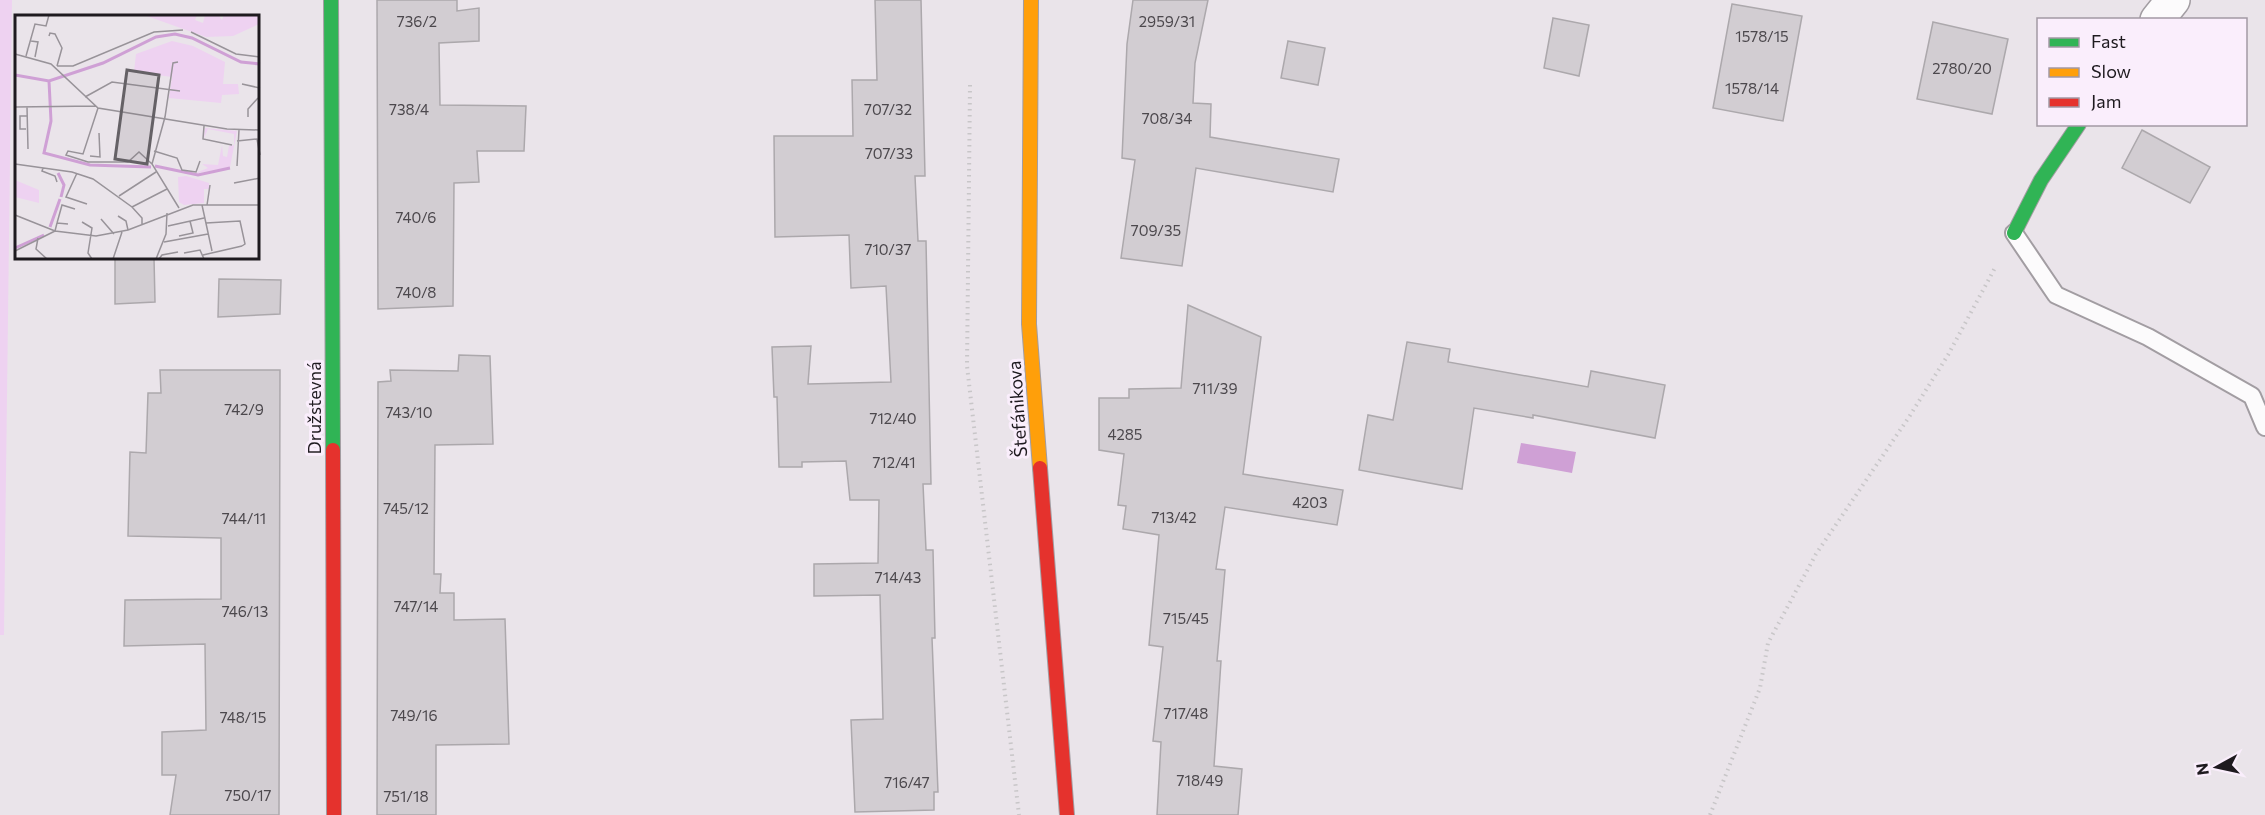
<svg xmlns="http://www.w3.org/2000/svg" width="2265" height="815" viewBox="0 0 2265 815" font-family="Commissioner,sans-serif">
<style>
.green{fill:#eed2f1}
.water{fill:#cfa0d5}
.building{fill:#d2cdd2;stroke:#aca8ac;stroke-width:1.5}
.lines{fill:none;stroke-linecap:round;stroke-linejoin:round}
.lane-casing{stroke:#a29da2;stroke-width:20}
.street-casing{stroke:#a29da2;stroke-width:36}
.fast-casing{stroke:#a29da2;stroke-width:16}
.slow-casing{stroke:#a29da2;stroke-width:16}
.jam-casing{stroke:#a29da2;stroke-width:16}
.path{stroke:#c8c6c8;stroke-width:4;stroke-dasharray:1.5 4.5;stroke-linecap:butt}
.lane{stroke:#fcfbfc;stroke-width:16}
.street{stroke:#fcfbfc;stroke-width:33}
.fast{stroke:#30b455;stroke-width:14}
.slow{stroke:#ff9f0a;stroke-width:14}
.jam{stroke:#e5322d;stroke-width:14}
.labels{text-anchor:middle;stroke-width:6;stroke-linejoin:round;paint-order:stroke}
.number-label{font-size:15px;fill:#4c484d}
.street-label{font-size:18px;fill:#1e1a1f;stroke:#faeefc}
.inset-river{fill:none;stroke:#cfa0d5;stroke-width:3}
.inset-road{fill:none;stroke:#989399;stroke-width:1.5}
.view{fill:#656166;fill-opacity:0.15;stroke:#656166;stroke-width:3}
.inset-edge{fill:none;stroke:#1e1a1f;stroke-width:3}
</style>
<rect width="100%" height="100%" fill="#eae4ea"/>
<!-- green -->
<polygon class="green" points="0,0 12,0 4,635 0,635"/>
<!-- water -->
<polygon class="water" points="1521,443 1576,452 1572,473 1517,463"/>
<!-- building -->
<g class="building">
<polygon points="377,0 457,0 457,11 479,8 479,41 439,43 440,105 526,106 524,151 477,151 479,182 454,183 453,306 378,309"/>
<polygon points="875,0 921,0 925,176 915,176 918,241 926,241 931,484 923,484 926,550 933,550 935,638 932,638 938,792 934,792 934,810 855,812 851,720 883,719 880,595 814,596 814,564 878,563 879,500 850,500 846,461 802,462 802,467 779,467 777,397 774,397 772,347 811,346 808,384 891,382 886,286 851,288 849,235 775,237 774,136 853,136 852,80 877,80"/>
<polygon points="1133,0 1208,0 1195,63 1193,103 1211,104 1210,137 1339,159 1333,192 1196,168 1182,266 1121,258 1135,160 1122,158 1127,44"/>
<polygon points="1732,4 1802,16 1783,121 1713,108"/>
<polygon points="1553,18 1589,25 1579,76 1544,68"/>
<polygon points="1933,22 2008,39 1992,114 1917,99"/>
<polygon points="1288,41 1325,48 1318,85 1281,78"/>
<polygon points="2142,130 2210,167 2190,203 2122,168"/>
<polygon points="115,258 154,258 155,302 115,304"/>
<polygon points="219,279 281,280 280,314 218,317"/>
<polygon points="1188,305 1261,337 1243,474 1343,490 1337,525 1225,507 1216,569 1225,570 1217,661 1221,661 1214,766 1242,769 1238,815 1157,815 1161,742 1153,741 1163,647 1149,645 1159,535 1123,529 1126,506 1118,505 1124,454 1099,450 1099,398 1129,398 1129,389 1181,388"/>
<polygon points="1407,342 1450,349 1448,362 1588,387 1591,371 1665,385 1655,438 1533,415 1533,418 1474,408 1462,489 1359,470 1368,415 1393,420"/>
<polygon points="459,355 490,356 493,444 435,445 434,574 441,574 440,593 454,593 454,620 505,619 509,744 436,745 436,815 377,815 378,382 391,381 390,370 458,371"/>
<polygon points="160,370 280,370 279,815 170,815 176,775 162,775 162,732 206,730 205,644 124,646 125,600 221,599 221,538 128,536 130,452 146,453 148,393 161,393"/>
</g>
<g class="lines">
<defs>
<polyline id="lane" points="2014,233 2056,295 2148,337 2252,396 2265,427"/>
<polyline id="street" points="2157,20 2173,0"/>
<g id="fast">
<polyline points="331,0 333,450"/>
<polyline points="2014,233 2041,180 2079,124"/>
</g>
<polyline id="slow" points="1031,0 1029,324 1040,468"/>
<g id="jam">
<polyline points="333,450 334,815"/>
<polyline points="1040,468 1067,815"/>
</g>
</defs>
<!-- lane casing -->
<use href="#lane" class="lane-casing"/>
<!-- street casing -->
<use href="#street" class="street-casing"/>
<!-- fast casing -->
<use href="#fast" class="fast-casing"/>
<!-- slow casing -->
<use href="#slow" class="slow-casing"/>
<!-- jam casing -->
<use href="#jam" class="jam-casing"/>
<!-- path -->
<g class="path">
<polyline points="970,85 967,366 1019,815"/>
<polyline points="1710,815 1760,688 1768,643 1816,554 1909,417 1948,355 1996,266"/>
</g>
<!-- lane -->
<use href="#lane" class="lane"/>
<!-- street -->
<use href="#street" class="street"/>
<!-- fast -->
<use href="#fast" class="fast"/>
<!-- slow -->
<use href="#slow" class="slow"/>
<!-- jam -->
<use href="#jam" class="jam"/>
</g>
<g class="labels">
<!-- number labels -->
<g class="number-label">
<text x="417" y="27">736/2</text>
<text x="1167" y="27">2959/31</text>
<text x="1762" y="42">1578/15</text>
<text x="1962" y="74">2780/20</text>
<text x="1752" y="94">1578/14</text>
<text x="409" y="115">738/4</text>
<text x="888" y="115">707/32</text>
<text x="1167" y="124">708/34</text>
<text x="889" y="159">707/33</text>
<text x="416" y="223">740/6</text>
<text x="1156" y="236">709/35</text>
<text x="888" y="255">710/37</text>
<text x="416" y="298">740/8</text>
<text x="1215" y="394">711/39</text>
<text x="244" y="415">742/9</text>
<text x="409" y="418">743/10</text>
<text x="893" y="424">712/40</text>
<text x="1125" y="440">4285</text>
<text x="894" y="468">712/41</text>
<text x="1310" y="508">4203</text>
<text x="406" y="514">745/12</text>
<text x="1174" y="523">713/42</text>
<text x="244" y="524">744/11</text>
<text x="898" y="583">714/43</text>
<text x="416" y="612">747/14</text>
<text x="245" y="617">746/13</text>
<text x="1186" y="624">715/45</text>
<text x="1186" y="719">717/48</text>
<text x="414" y="721">749/16</text>
<text x="243" y="723">748/15</text>
<text x="1200" y="786">718/49</text>
<text x="907" y="788">716/47</text>
<text x="248" y="801">750/17</text>
<text x="406" y="802">751/18</text>
</g>
<!-- street labels -->
<g class="street-label">
<text transform="translate(315 408) rotate(-90)" y="6">Družstevná</text>
<text transform="translate(1018 409) rotate(-94)" y="6">Štefánikova</text>
</g>
</g>
<!-- overview -->
<g transform="translate(15 15)">
<rect width="244" height="244" fill="#eae4ea"/>
<path d="M129,0H182L180,5L188,8L190,0L204,1L207,5L209,0H244V9L218,21L191,22ZM157,26L178,31L210,47L208,69H223L224,79L207,80L206,88L154,83L157,62L119,57L121,39ZM190,113L222,116L215,152L178,159L193,153L187,149L203,150L207,130L208,141L212,142L214,131L219,130V119L193,114L189,123ZM171,161L194,168V174H189V188L169,190L164,187L163,162ZM0,165L24,175V188L0,182Z" fill="#eed2f1"/>
<path class="inset-river" d="M0,60L34,66L88,48L141,22L160,19L177,23L226,47L245,49M34,66L36,106L29,138L75,150L136,152M140,151L183,160L215,153M43,158L49,170L46,182M35,212L45,184M0,233L29,220"/>
<path class="inset-road" d="M176,17L221,39L245,42M34,21L35,18L40,19L47,33L42,51M16,26L23,27L20,42M0,39L36,49L83,93L212,114L244,115M11,41L20,9L31,11L34,0M163,47L158,48L150,102L137,149L164,193M42,51H58L139,17L168,15M227,69L245,73M70,82L97,67L165,76M0,92L81,91M12,92L13,134M83,93L68,139L53,136L51,140L73,147H113L124,137L137,149M233,102V94L243,83M189,111L188,124L217,130M11,114H5V101H12M222,126L242,124L245,140M139,136L162,143L167,155L181,157L185,146M75,141L85,142L84,118M0,149L57,157L78,164L117,192L127,203V210M222,151L224,115M28,153L27,156L40,161L42,167M62,158L51,182L72,189M219,168L245,163M104,181L141,157M187,190L197,236M192,190L195,170M117,192L152,174M0,200L40,216L81,221L113,215L178,190H245M103,201L111,206L113,215M86,204L99,219M67,207L77,213L73,238L77,244M42,208L47,190L60,194M191,208L225,206L230,229L227,231M153,211L189,203M40,216L42,208L53,209M164,221L178,218L175,206M23,223L21,234L32,244M149,227L193,219M0,236L40,216M169,238L185,235L189,244M188,240L227,231M98,244L107,217M141,244L151,219L152,198M144,244L147,240L163,237"/>
<path class="view" d="M112,55L144,60L132,149L100,144Z"/>
<rect width="244" height="244" class="inset-edge"/>
</g>
<!-- legend -->
<rect x="2037" y="18" width="210" height="108" fill="#faeefc" stroke="#a299a4" stroke-width="1.5"/>
<rect x="2049" y="38" width="30" height="9" fill="#30b455" stroke="#a299a4" stroke-width="1.5"/>
<text x="2091" y="48" font-size="18" fill="#1e1a1f">Fast</text>
<rect x="2049" y="68" width="30" height="9" fill="#ff9f0a" stroke="#a299a4" stroke-width="1.5"/>
<text x="2091" y="78" font-size="18" fill="#1e1a1f">Slow</text>
<rect x="2049" y="98" width="30" height="9" fill="#e5322d" stroke="#a299a4" stroke-width="1.5"/>
<text x="2091" y="108" font-size="18" fill="#1e1a1f">Jam</text>
<!-- north arrow -->
<g transform="translate(2217 767) rotate(262)" stroke="#faeefc" stroke-width="4.5" paint-order="stroke">
<path d="M0-4.5L10 22L0 15L-10 22Z" fill="#1e1a1f"/>
<text y="-9" font-size="16" font-weight="bold" text-anchor="middle" fill="#1e1a1f">N</text>
</g>
</svg>
